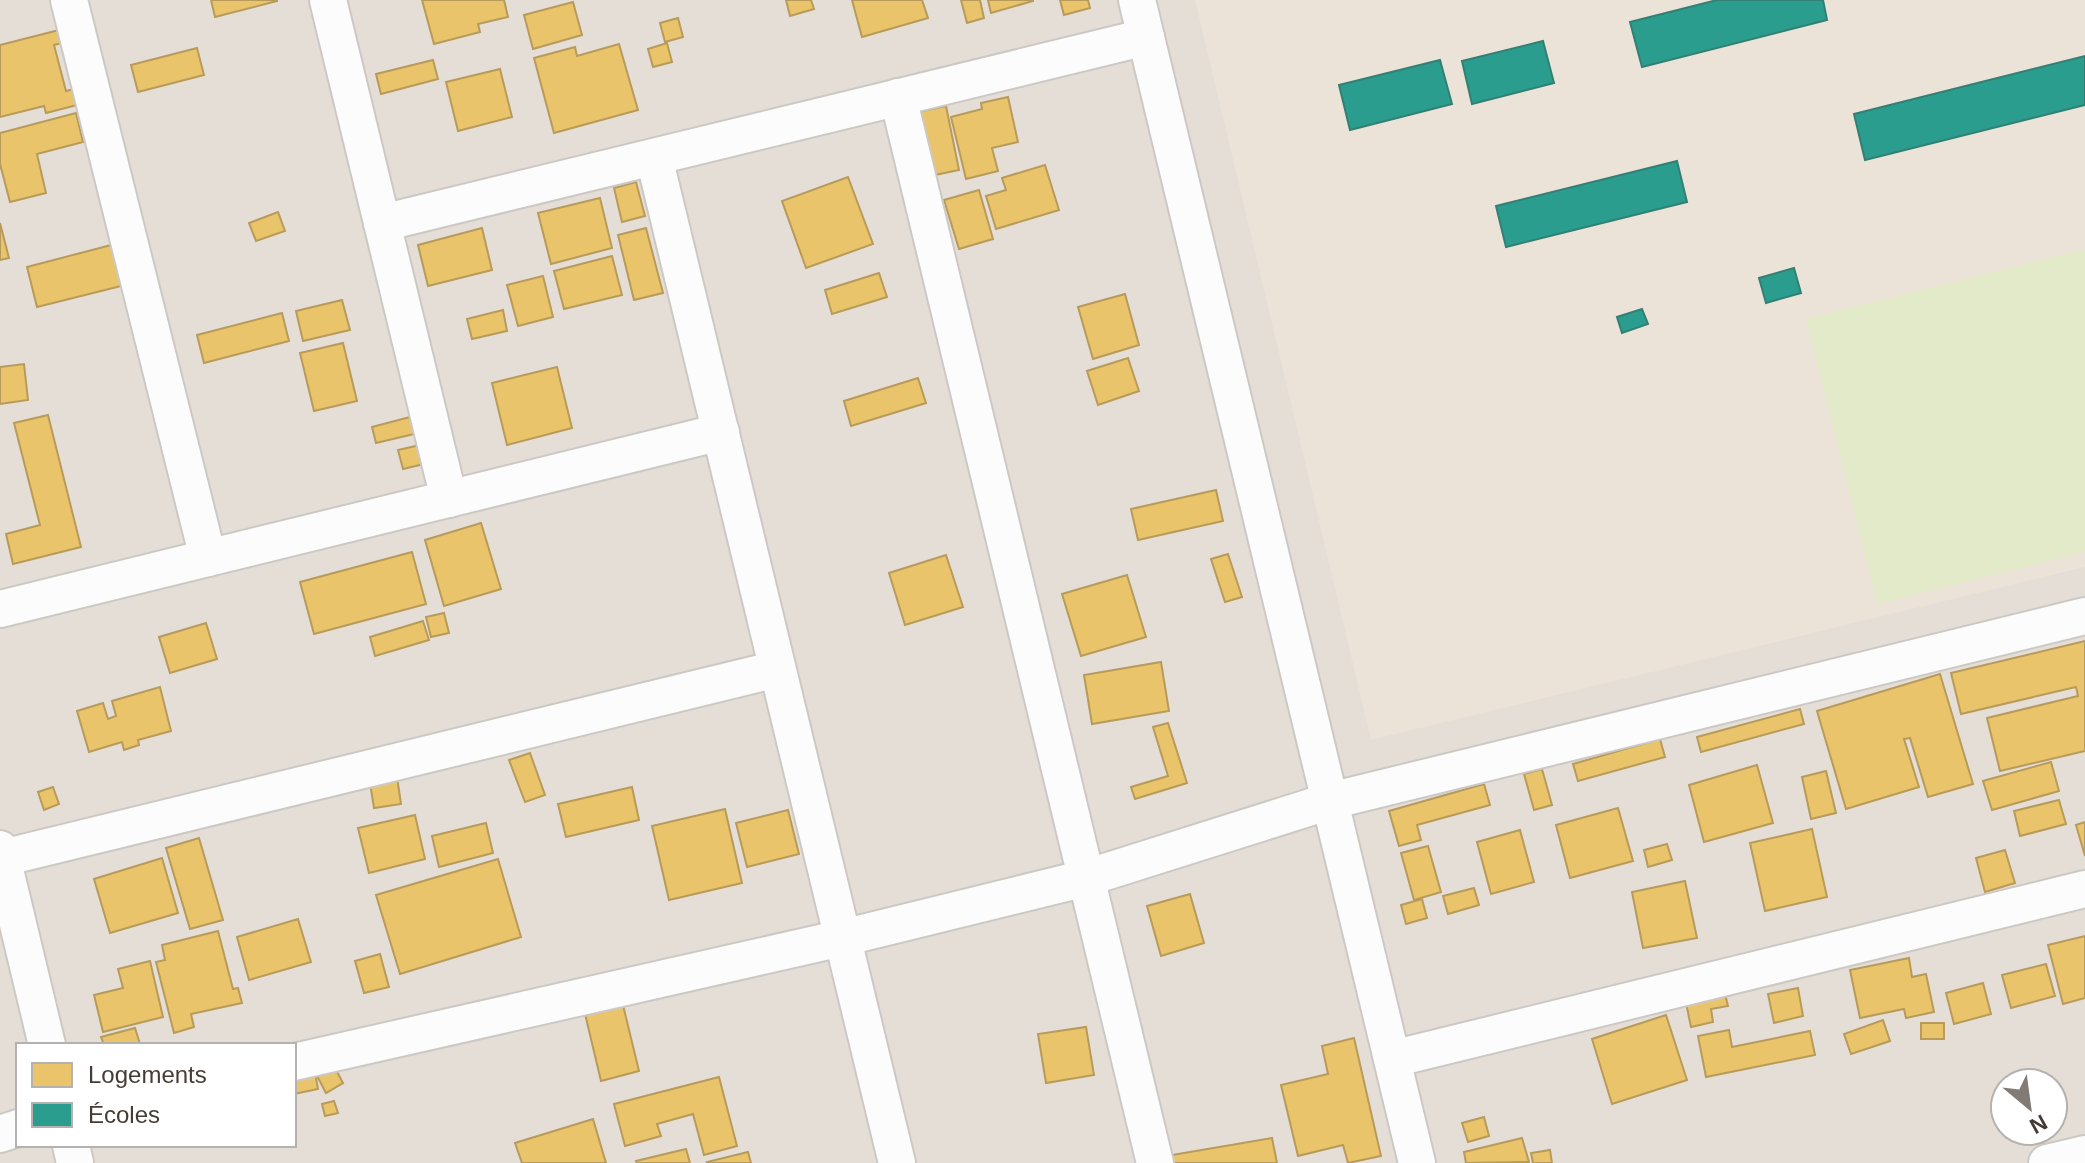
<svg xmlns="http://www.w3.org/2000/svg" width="2085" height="1163" viewBox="0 0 2085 1163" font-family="Helvetica,sans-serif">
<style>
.residential{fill:#e4ded6;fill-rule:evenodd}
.education{fill:#ebe2d8}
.green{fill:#e3eac9}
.homes{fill:#e9c46a;stroke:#b89b5a;stroke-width:2}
.schools{fill:#2a9d8f;stroke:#328074;stroke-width:2}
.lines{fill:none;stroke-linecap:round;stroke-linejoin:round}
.minor-casing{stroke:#ccc9c5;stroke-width:40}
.minor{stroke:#fdfcfc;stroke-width:36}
</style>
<rect width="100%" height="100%" fill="#f0ede9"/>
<!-- residential -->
<path class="residential" d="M0,0H2085V1163H0ZM18,1045H294V1145H18ZM2005,1083H2053V1131H2005Z"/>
<!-- education -->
<polygon class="education" points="1195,0 2085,0 2085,567 1371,740"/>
<!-- green -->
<polygon class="green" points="2085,249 2085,552 1877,604 1806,319"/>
<!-- homes -->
<g class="homes">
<polygon points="211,0 277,0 277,1 215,17"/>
<polygon points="422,0 504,0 508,17 478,24 480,32 434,44"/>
<polygon points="786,0 811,0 814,9 790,16"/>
<polygon points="852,0 922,0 928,18 862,37"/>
<polygon points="961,0 980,0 984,18 967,23"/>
<polygon points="988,0 1033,0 1033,1 991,13"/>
<polygon points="1060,0 1088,0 1090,8 1064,15"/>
<polygon points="573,2 582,35 533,49 524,15"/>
<polygon points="678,18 683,37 665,42 660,23"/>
<polygon points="59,30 62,43 54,45 66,91 78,88 81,104 46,113 44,106 0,117 0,45"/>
<polygon points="667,43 672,62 653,67 648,49"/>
<polygon points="619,44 638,110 554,133 534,58 575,47 577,56"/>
<polygon points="197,48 204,75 138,92 131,65"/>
<polygon points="433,60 438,79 381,94 376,74"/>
<polygon points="500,69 512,117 458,131 446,82"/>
<polygon points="1008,97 1018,142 992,148 998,171 966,179 951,117 982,109 981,103"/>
<polygon points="946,106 959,170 930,176 918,112"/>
<polygon points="76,113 83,142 37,154 46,193 10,202 0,164 0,133"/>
<polygon points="1045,165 1059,210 996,229 986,196 1006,190 1002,178"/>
<polygon points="848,177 873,244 806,268 782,201"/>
<polygon points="636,182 645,216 622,222 614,188"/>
<polygon points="979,190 993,239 959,249 944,200"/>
<polygon points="600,198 612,248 551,264 538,213"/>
<polygon points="278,212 285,231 256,241 249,223"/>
<polygon points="0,223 9,258 0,260"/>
<polygon points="482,228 492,270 428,286 418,245"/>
<polygon points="646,228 663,293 634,300 618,235"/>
<polygon points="115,244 125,285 37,307 27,267"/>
<polygon points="612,256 622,295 564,309 554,271"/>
<polygon points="879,273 887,297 832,314 825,290"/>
<polygon points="543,276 553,317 518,326 507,285"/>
<polygon points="1125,294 1139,345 1093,359 1078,307"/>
<polygon points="342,300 350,330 303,341 296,311"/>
<polygon points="503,310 507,331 472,339 467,319"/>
<polygon points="282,313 289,341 204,363 197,335"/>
<polygon points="343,343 357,401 314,411 300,353"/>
<polygon points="1128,358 1139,391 1098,405 1087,371"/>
<polygon points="24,364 28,400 0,404 0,367"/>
<polygon points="557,367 572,428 507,445 492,383"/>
<polygon points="918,378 926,403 851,426 844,401"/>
<polygon points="48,415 81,547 13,564 6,534 40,525 14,423"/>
<polygon points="410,417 414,434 376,443 372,427"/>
<polygon points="420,445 424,464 403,469 398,450"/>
<polygon points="1216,490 1223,521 1138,540 1131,509"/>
<polygon points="481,523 501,589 444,606 425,540"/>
<polygon points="412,552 426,604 314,634 300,582"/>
<polygon points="1228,554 1242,597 1225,602 1211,559"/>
<polygon points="946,555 963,607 905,625 889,573"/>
<polygon points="1127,575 1146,637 1081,656 1062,594"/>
<polygon points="444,613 449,633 431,637 426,617"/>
<polygon points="423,621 429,640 375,656 370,637"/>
<polygon points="206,623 217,659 170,673 159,637"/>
<polygon points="2085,641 2085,751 2000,771 1987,718 2078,696 2076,687 1961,714 1951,673"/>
<polygon points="1161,662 1169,711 1092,724 1084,675"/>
<polygon points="1940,674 1973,784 1928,797 1910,738 1904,739 1919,787 1846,809 1817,711"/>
<polygon points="160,687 171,731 138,740 139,745 124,750 122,742 89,752 77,711 103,703 108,719 116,716 112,701"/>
<polygon points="1800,709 1804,724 1701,752 1697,737"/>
<polygon points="1168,723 1187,783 1135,799 1131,787 1168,776 1153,727"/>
<polygon points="1660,739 1665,757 1578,781 1573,764"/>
<polygon points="530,753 545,795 525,802 509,760"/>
<polygon points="2051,762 2059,791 1992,810 1983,781"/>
<polygon points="1757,765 1773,823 1704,842 1689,785"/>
<polygon points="1542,769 1552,805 1534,810 1524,774"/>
<polygon points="1826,771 1836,813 1811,819 1802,777"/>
<polygon points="397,777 401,804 374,808 370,783"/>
<polygon points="1484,784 1490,805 1417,825 1421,840 1399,846 1389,811"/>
<polygon points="53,787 59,804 44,810 38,792"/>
<polygon points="632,787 639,820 566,837 558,804"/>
<polygon points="2059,800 2066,824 2020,836 2014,811"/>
<polygon points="1618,808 1633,861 1570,878 1556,825"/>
<polygon points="725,809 742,883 669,900 652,826"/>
<polygon points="788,810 799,854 747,867 736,823"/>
<polygon points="415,815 425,859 369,873 358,828"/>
<polygon points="2085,822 2085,856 2076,825"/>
<polygon points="486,823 493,853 439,867 432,836"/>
<polygon points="1812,829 1827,897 1765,911 1750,843"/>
<polygon points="1520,830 1534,882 1491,894 1477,842"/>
<polygon points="199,838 223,920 190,929 166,848"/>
<polygon points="1667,844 1672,860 1648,867 1644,850"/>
<polygon points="1428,846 1441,892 1414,900 1401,853"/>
<polygon points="2005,850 2015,883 1985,892 1976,858"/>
<polygon points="162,858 178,913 110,933 94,879"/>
<polygon points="498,859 521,937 400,974 376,895"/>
<polygon points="1685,881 1697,938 1643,948 1632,892"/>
<polygon points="1474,888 1479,905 1448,914 1443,896"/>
<polygon points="1190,894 1204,943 1161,956 1147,906"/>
<polygon points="1422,899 1427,918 1406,924 1401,905"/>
<polygon points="298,919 311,962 249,980 237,937"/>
<polygon points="218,931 233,989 238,988 242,1003 191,1014 194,1027 174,1033 156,962 165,960 162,945"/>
<polygon points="2085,936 2085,998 2063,1004 2048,945"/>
<polygon points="380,954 389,987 364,993 355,961"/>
<polygon points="1909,958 1912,977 1926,974 1934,1012 1906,1018 1904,1009 1860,1018 1850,970"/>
<polygon points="150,961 163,1017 103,1032 94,995 123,988 118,969"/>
<polygon points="2046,964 2055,996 2011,1008 2002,975"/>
<polygon points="1983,983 1991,1014 1954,1024 1946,993"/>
<polygon points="1798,988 1803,1016 1774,1023 1768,994"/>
<polygon points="1724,990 1728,1006 1711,1009 1713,1022 1691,1027 1685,998"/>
<polygon points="623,1005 639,1071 601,1081 585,1014"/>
<polygon points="1666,1015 1687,1080 1612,1104 1592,1039"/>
<polygon points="1883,1020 1890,1041 1851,1054 1844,1034"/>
<rect x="1921" y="1023" width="23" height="16"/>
<polygon points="1086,1027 1094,1075 1046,1083 1038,1034"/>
<polygon points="135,1028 140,1044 104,1045 101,1037"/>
<polygon points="1729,1030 1732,1047 1810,1031 1815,1055 1706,1077 1698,1036"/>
<polygon points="1354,1038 1381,1156 1348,1163 1343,1145 1298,1156 1281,1085 1328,1074 1322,1046"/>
<polygon points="333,1064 343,1083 326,1093 316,1074"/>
<polygon points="315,1072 318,1089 294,1094 294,1076"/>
<polygon points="719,1077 737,1146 704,1155 693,1114 657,1124 661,1136 625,1146 614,1104"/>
<polygon points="334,1101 338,1113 325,1116 322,1104"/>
<polygon points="1484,1117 1489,1136 1468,1142 1462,1123"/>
<polygon points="593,1119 606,1163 522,1163 515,1143"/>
<polygon points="1272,1138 1277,1163 1167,1163 1166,1156"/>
<polygon points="1522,1138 1529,1162 1466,1163 1464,1152"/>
<polygon points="686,1149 690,1163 637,1163 636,1161"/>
<polygon points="1550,1150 1552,1163 1533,1163 1531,1153"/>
<polygon points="748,1152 751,1163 708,1163 707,1162"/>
</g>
<!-- schools -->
<g class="schools">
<polygon points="1717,0 1823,0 1827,20 1642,67 1630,22"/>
<polygon points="1543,41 1554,83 1472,104 1462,61"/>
<polygon points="2085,56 2085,105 1865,160 1854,114"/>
<polygon points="1440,60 1452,104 1350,130 1339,85"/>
<polygon points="1677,161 1687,202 1506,247 1496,206"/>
<polygon points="1794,268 1801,293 1766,303 1759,278"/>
<polygon points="1642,309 1648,324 1622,333 1617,317"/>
</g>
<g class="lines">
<defs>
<g id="minor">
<polyline points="69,0 208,558"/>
<polyline points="328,0 449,499"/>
<polyline points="1137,0 1417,1163"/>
<polyline points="898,97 1155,1163"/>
<polyline points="654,157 897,1163"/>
<polyline points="382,223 1146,37"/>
<polyline points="0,609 721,432"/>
<polyline points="0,849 47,1045"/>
<polyline points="2,858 777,669"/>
<polyline points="1392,1059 2085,889"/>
<polyline points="294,1062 842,938 1086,878 1330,801 2085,616"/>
<polyline points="0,1134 18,1128"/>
<polyline points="71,1145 75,1163"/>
<polyline points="2047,1163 2085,1154"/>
</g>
</defs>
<!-- minor casing -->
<use href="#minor" class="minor-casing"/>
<!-- minor -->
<use href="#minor" class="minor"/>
</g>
<!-- legend -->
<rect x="16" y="1043" width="280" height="104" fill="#ffffff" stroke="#b5b1ae" stroke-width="2"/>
<rect x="32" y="1063" width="40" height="24" fill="#e9c46a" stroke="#b5b1ae" stroke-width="2"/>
<text x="88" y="1083" font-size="24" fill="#463c35">Logements</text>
<rect x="32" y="1103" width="40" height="24" fill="#2a9d8f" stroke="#b5b1ae" stroke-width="2"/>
<text x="88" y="1123" font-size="24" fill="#463c35">Écoles</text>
<!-- north arrow -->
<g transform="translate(2029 1107) rotate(151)"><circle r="38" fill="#ffffff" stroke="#b5b1ae" stroke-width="2"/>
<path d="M0-6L14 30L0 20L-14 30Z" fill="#827a74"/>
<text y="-12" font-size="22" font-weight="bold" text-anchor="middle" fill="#463c35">N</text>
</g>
</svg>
